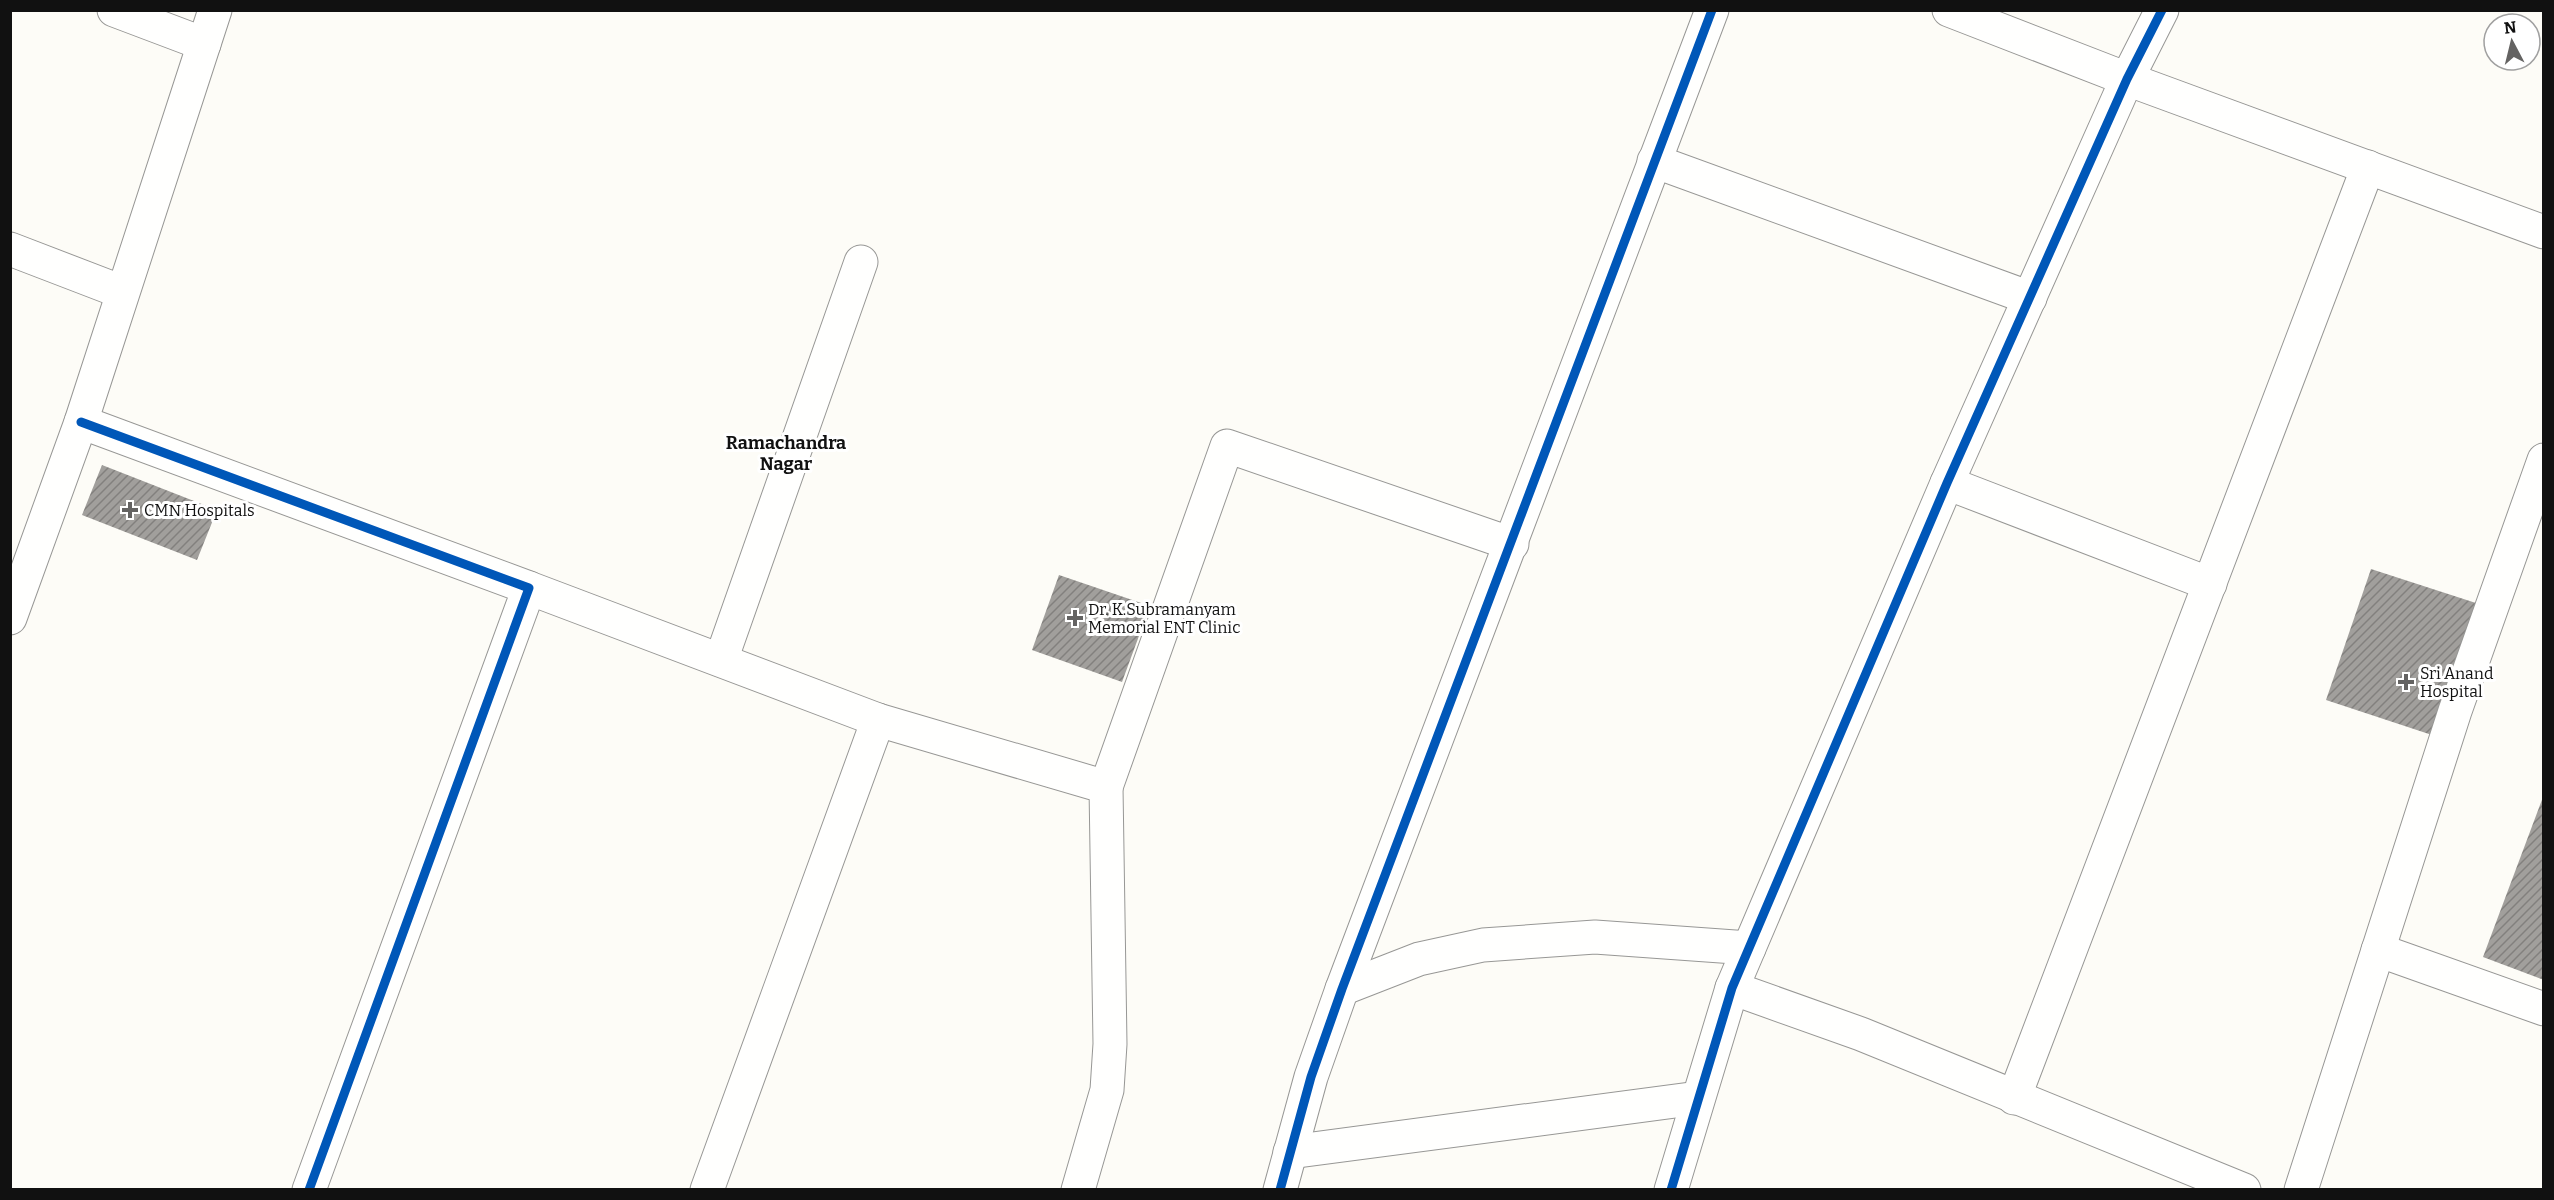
<svg xmlns="http://www.w3.org/2000/svg" width="2554" height="1200" viewBox="0 0 2554 1200" font-family="Bitter,serif">
<style>
.building{fill:url(#building-hatch)}
.lines{fill:none;stroke-linecap:round;stroke-linejoin:round}
.minor-casing{stroke:#979795;stroke-width:35}
.minor{stroke:#fffffe;stroke-width:33}
.cycleway-casing{stroke:#fff;stroke-width:13}
.cycleway{stroke:#0057b8;stroke-width:9}
.poi-dot{fill:#646362;stroke:#fff;stroke-width:2}
.labels{text-anchor:middle;stroke-width:6;stroke-linejoin:round;paint-order:stroke}
.poi-label{font-size:16px;fill:#111;stroke:#fff;text-anchor:start}
.neighbourhood-label{font-size:18px;font-weight:bold;fill:#111;stroke:#fff}
</style>
<defs>
<pattern id="building-hatch" width="6" height="6" patternUnits="userSpaceOnUse" patternTransform="scale(1.5)"><rect width="6" height="6" fill="#a19f9c"/><path d="M-1 1l2-2M0 6l6-6M5 7l2-2" fill="none" stroke="#82807e"/></pattern>
</defs>
<rect width="100%" height="100%" fill="#fdfcf7"/>
<!-- building -->
<g class="building">
<polygon points="102,465 217,510 197,560 82,515"/>
<polygon points="2371,569 2479,604 2435,736 2326,700"/>
<polygon points="1059,575 1150,606 1122,682 1032,650"/>
<polygon points="2543,797 2544,797 2544,980 2483,957"/>
</g>
<g class="lines">
<defs>
<g id="minor">
<polyline points="114,10 204,44"/>
<polyline points="1949,10 2127,79 2544,232"/>
<polyline points="1654,161 2030,298"/>
<polyline points="10,249 122,292"/>
<polyline points="81,422 529,588 309,1190"/>
<polyline points="1947,483 2210,584"/>
<polyline points="529,588 878,720 1106,787 1110,1044 1107,1090 1078,1190"/>
<polyline points="10,618 81,422 215,10"/>
<polyline points="721,660 861,262"/>
<polyline points="1106,787 1227,446 1512,544"/>
<polyline points="2378,950 2544,1009"/>
<polyline points="1732,988 1861,1034 2244,1190"/>
<polyline points="1342,989 1419,959 1483,945 1595,937 1749,948"/>
<polyline points="2014,1098 2368,167"/>
<polyline points="1290,1152 1698,1098"/>
<polyline points="707,1190 878,720"/>
<polyline points="1280,1190 1311,1077 1342,989 1712,10"/>
<polyline points="1671,1190 1732,988 1947,483 2127,79 2162,10"/>
<polyline points="2301,1190 2455,711 2544,460"/>
</g>
</defs>
<!-- minor casing -->
<use href="#minor" class="minor-casing"/>
<!-- minor -->
<use href="#minor" class="minor"/>
<defs>
<g id="cycleway">
<polyline points="81,422 529,588 309,1190"/>
<polyline points="1280,1190 1311,1077 1342,989 1712,10"/>
<polyline points="1671,1190 1732,988 1947,483 2127,79 2162,10"/>
</g>
</defs>
<!-- cycleway casing -->
<use href="#cycleway" class="cycleway-casing"/>
<!-- cycleway -->
<use href="#cycleway" class="cycleway"/>
</g>
<!-- markers -->
<g class="poi-dot">
<path d="M127 501h6v6h6v6h-6v6h-6v-6h-6v-6h6z"/>
<path d="M1072 609h6v6h6v6h-6v6h-6v-6h-6v-6h6z"/>
<path d="M2403 673h6v6h6v6h-6v6h-6v-6h-6v-6h6z"/>
</g>
<g class="labels">
<!-- poi labels -->
<g class="poi-label">
<text x="144" y="516">CMN Hospitals</text>
<text x="1088" y="615">Dr. K.Subramanyam<tspan x="1088" dy="18">Memorial ENT Clinic</tspan></text>
<text x="2420" y="679">Sri Anand<tspan x="2420" dy="18">Hospital</tspan></text>
</g>
<!-- neighbourhood labels -->
<g class="neighbourhood-label">
<text x="786" y="449">Ramachandra<tspan x="786" dy="21">Nagar</tspan></text>
</g>
</g>
<!-- border -->
<rect width="2554" height="1200" fill="none" stroke="#111111" stroke-width="24"/>
<!-- north arrow -->
<g transform="translate(2512 42) rotate(353)"><circle r="28" fill="#ffffff" stroke="#a0a0a0" stroke-width="1.5"/>
<path d="M0-4.5L10 22L0 15L-10 22Z" fill="#646362"/>
<text y="-9" font-size="16" font-weight="bold" text-anchor="middle" fill="#111111">N</text>
</g>
</svg>
